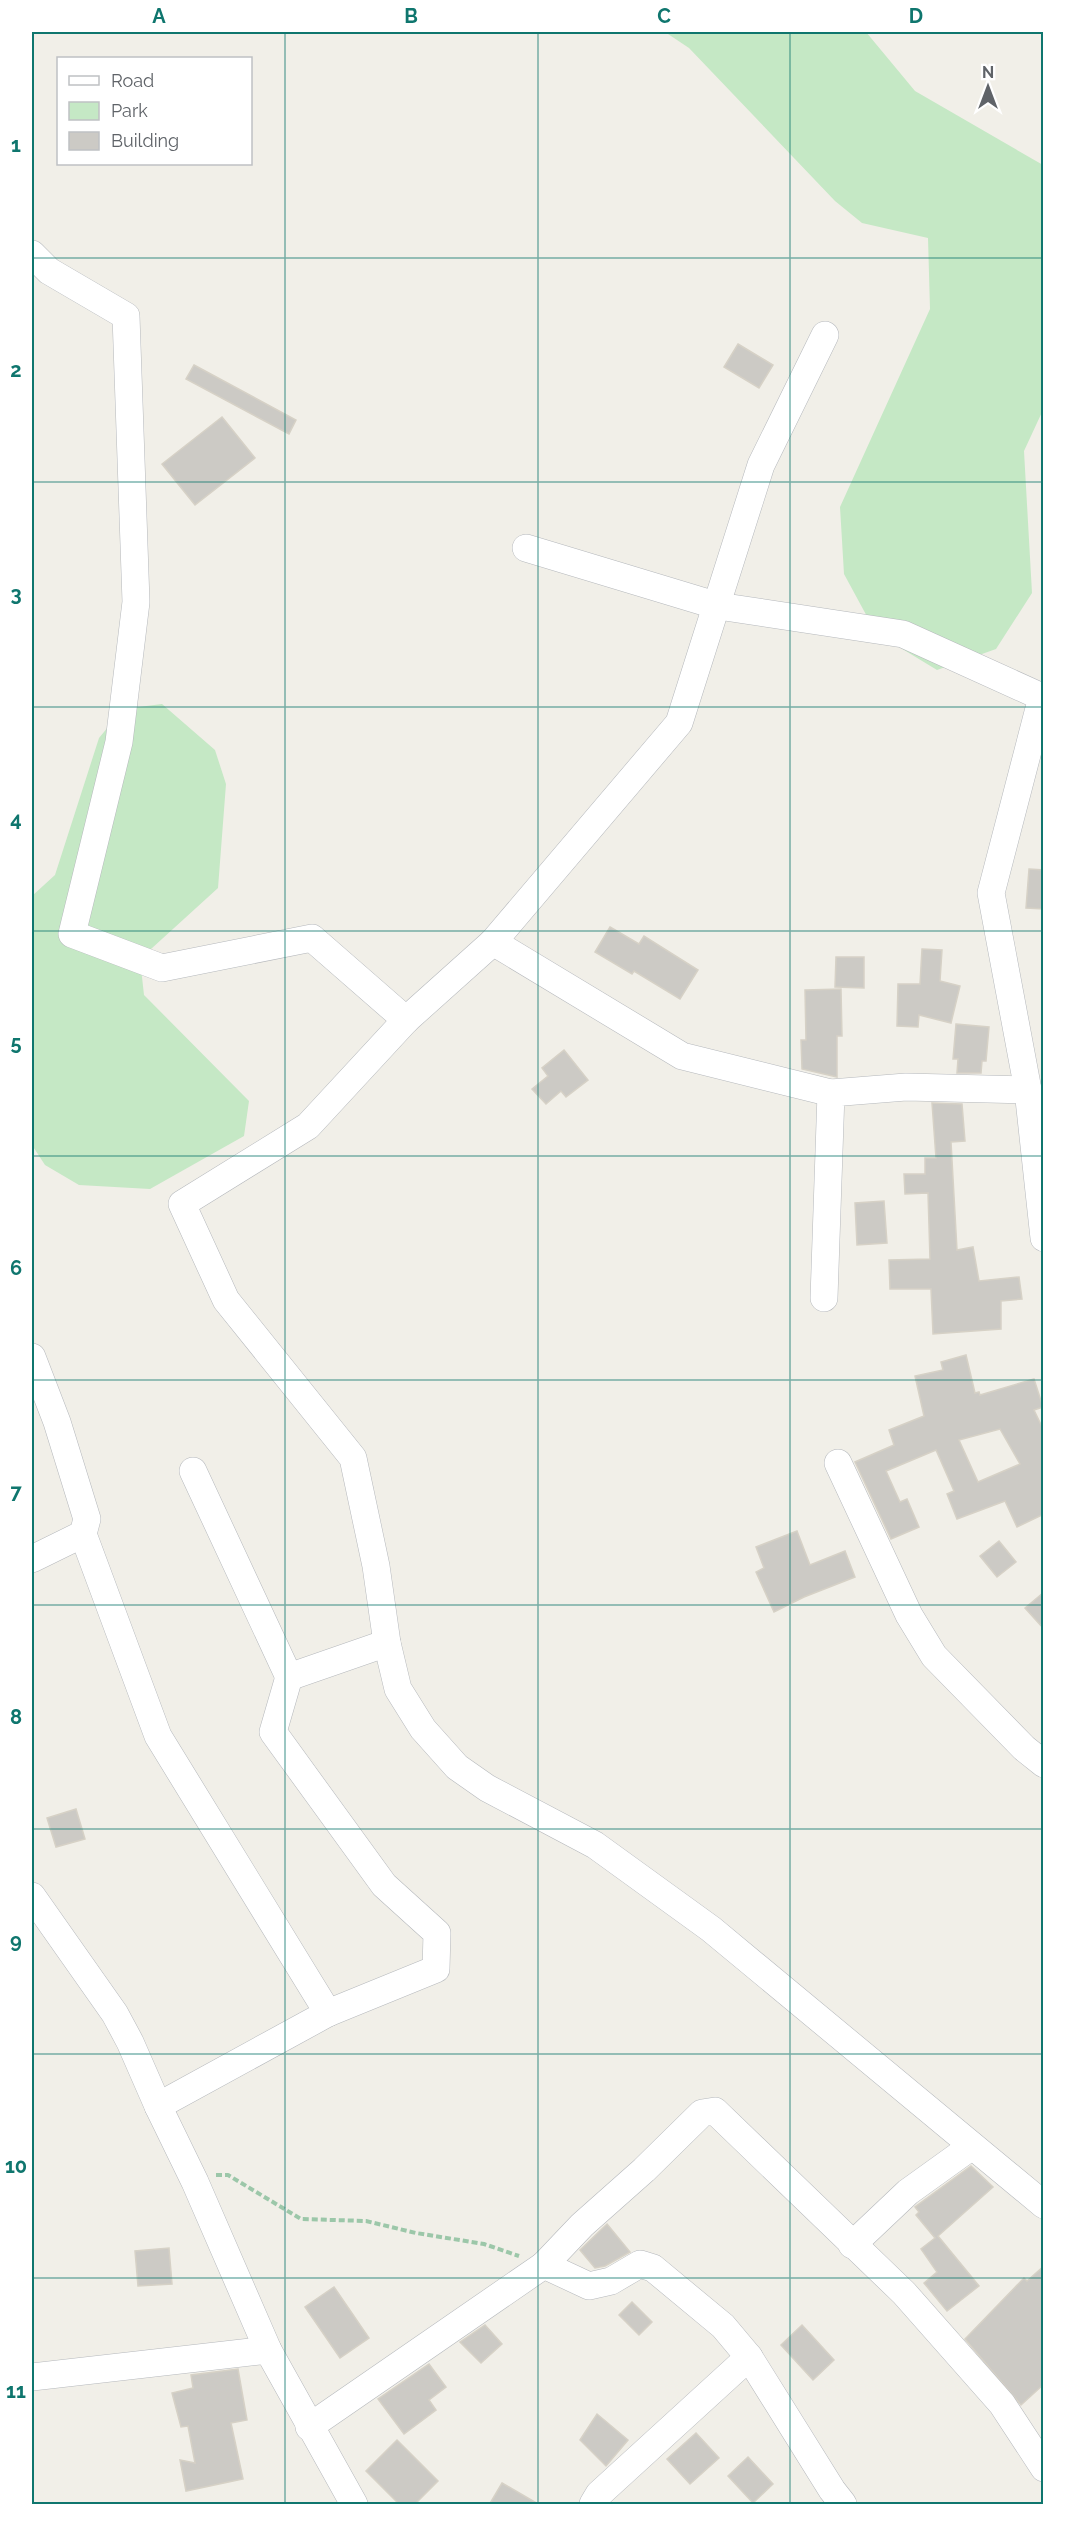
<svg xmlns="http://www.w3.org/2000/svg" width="1075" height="2536" viewBox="0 0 1075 2536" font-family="Raleway,sans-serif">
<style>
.green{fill:#c5e8c5}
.building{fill:#cccac5;stroke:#d6d1c6;stroke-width:1.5;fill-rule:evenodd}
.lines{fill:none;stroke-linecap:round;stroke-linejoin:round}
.minor-casing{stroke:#b5b8bc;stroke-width:28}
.path{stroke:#9cc7a9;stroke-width:4;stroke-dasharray:6 3;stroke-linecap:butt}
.minor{stroke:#fff;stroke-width:27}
.grid{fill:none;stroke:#0f766e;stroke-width:1.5;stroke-opacity:0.55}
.neatline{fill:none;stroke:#0f766e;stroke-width:2}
.grid-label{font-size:20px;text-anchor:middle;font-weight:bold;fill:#0f766e}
</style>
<rect width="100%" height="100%" fill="#f1efe8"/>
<!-- green -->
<g class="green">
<polygon points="665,32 866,32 915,91 1043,165 1043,410 1024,451 1032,593 996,649 937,670 876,633 844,574 840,507 930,309 928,238 862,223 835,201 689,48"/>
<polygon points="162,704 215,750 226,784 218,888 140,959 144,995 249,1101 244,1136 150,1189 79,1185 45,1165 32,1145 32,896 55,875 99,738 123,709"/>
</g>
<!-- building -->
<g class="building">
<polygon points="738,344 773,365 759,388 724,367"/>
<polygon points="194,365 296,420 289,434 186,379"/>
<polygon points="222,417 255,458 195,505 162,464"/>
<polygon points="1029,869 1044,870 1044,909 1026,908"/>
<polygon points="610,927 639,944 644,936 698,970 680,999 634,971 632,974 595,952"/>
<polygon points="922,949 942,950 940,981 960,986 951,1023 919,1015 918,1027 897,1026 898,984 920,984"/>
<polygon points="836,957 864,957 864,988 835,987"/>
<polygon points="841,989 842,1036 837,1036 837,1077 802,1069 801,1040 806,1040 805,990"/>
<polygon points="956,1024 989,1027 986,1061 982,1061 981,1073 957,1073 958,1059 953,1059"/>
<polygon points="564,1050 588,1080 566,1097 561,1091 546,1104 532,1089 548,1076 542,1068"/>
<polygon points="932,1103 962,1104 965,1141 951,1142 957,1250 973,1247 979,1281 1019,1277 1022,1299 1001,1301 1001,1329 933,1334 931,1289 890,1289 889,1260 930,1259 928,1193 905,1194 904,1174 925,1174 925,1158 936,1158"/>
<polygon points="884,1201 887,1243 857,1245 855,1203"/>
<path d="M966,1355L975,1393L979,1392L980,1395L1034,1379L1043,1407L1034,1410L1044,1431V1514L1017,1527L1005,1501L957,1519L947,1494L954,1491L936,1450L886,1471L900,1502L907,1499L919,1527L891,1539L855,1462L894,1445L889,1430L924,1416L915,1376L943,1370L941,1362ZM1000,1429L1020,1464L978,1482L959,1440Z"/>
<polygon points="797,1531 810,1565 845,1551 855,1577 804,1597 774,1612 756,1572 764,1568 756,1547"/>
<polygon points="999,1541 1016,1562 997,1577 980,1556"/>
<polygon points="1044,1592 1044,1629 1025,1608"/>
<polygon points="76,1809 85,1839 56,1847 47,1818"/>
<polygon points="971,2166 993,2187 938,2236 979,2286 947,2311 924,2283 937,2272 921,2249 935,2238 916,2215 919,2212 915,2207"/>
<polygon points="607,2224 630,2252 605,2266 595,2268 580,2250"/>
<polygon points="169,2248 172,2284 138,2286 135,2251"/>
<polygon points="1044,2266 1044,2384 1021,2405 965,2339 1024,2278 1027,2281"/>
<polygon points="334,2287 369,2338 340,2358 305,2307"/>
<polygon points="632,2302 652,2322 639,2335 619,2315"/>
<polygon points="485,2325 502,2344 481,2363 460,2342"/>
<polygon points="802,2325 834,2360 813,2380 781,2345"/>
<polygon points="429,2364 446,2387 429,2400 436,2410 404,2434 378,2399"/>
<polygon points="238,2369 247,2420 231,2423 243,2479 186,2491 180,2460 195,2463 188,2426 181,2427 172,2393 193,2388 191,2375"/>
<polygon points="597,2414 628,2440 606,2466 580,2440"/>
<polygon points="696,2433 719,2458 690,2484 667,2459"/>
<polygon points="397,2440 438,2481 414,2505 400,2505 366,2471"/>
<polygon points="748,2457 773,2484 753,2503 728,2476"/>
<polygon points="502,2483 540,2505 489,2505"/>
</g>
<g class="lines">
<defs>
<g id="minor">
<polyline points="32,254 49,271 126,316 136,602 119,742 72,934 162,968 312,938 406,1020 493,942 679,723 761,465 825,335"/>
<polyline points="526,548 718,606 903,634 1042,697 991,893 1028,1090 1044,1238"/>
<polyline points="493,942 682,1056 831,1093"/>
<polyline points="406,1020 308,1126 182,1204 226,1300 353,1458 376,1566 387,1643 398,1689 423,1729 457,1767 487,1788 595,1845 711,1929 1044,2205"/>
<polyline points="824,1298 831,1093 906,1087 1028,1090"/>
<polyline points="32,1357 57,1422 87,1519 83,1534 32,1559"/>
<polyline points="838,1463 909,1615 934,1656 1024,1748 1044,1764"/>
<polyline points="193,1471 289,1677"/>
<polyline points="83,1534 158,1736 328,2013 158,2106"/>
<polyline points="32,1896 115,2014 130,2042 158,2106 195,2182 268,2350 354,2504"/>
<polyline points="328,2013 436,1969 437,1933 384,1885 273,1732 289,1677 387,1643"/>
<polyline points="852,2245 908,2192 972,2146"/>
<polyline points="544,2265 589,2286 611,2281 640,2264 653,2268 723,2326 749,2357 832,2490 843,2504"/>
<polyline points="32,2377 268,2350"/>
<polyline points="309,2427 544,2265 582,2225 644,2170 702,2113 715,2111 904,2293 1002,2404 1044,2468"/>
<polyline points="593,2504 599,2494 749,2357"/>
</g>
</defs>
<!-- minor casing -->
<use href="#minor" class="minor-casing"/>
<!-- path -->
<polyline class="path" points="216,2175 228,2175 301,2219 366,2221 416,2233 484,2244 519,2256"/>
<!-- minor -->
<use href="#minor" class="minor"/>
</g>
<!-- grid -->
<path class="grid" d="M285,32V2504M538,32V2504M790,32V2504M32,258H1044M32,482H1044M32,707H1044M32,931H1044M32,1156H1044M32,1380H1044M32,1605H1044M32,1829H1044M32,2054H1044M32,2278H1044"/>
<!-- border -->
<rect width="1075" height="2536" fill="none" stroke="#ffffff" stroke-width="66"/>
<!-- legend -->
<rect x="57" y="57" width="195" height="108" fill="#ffffff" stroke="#bfc1c3" stroke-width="1.5"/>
<rect x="69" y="76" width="30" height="9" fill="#ffffff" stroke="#bfc1c3" stroke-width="1.5"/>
<text x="111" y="87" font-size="18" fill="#5f6368">Road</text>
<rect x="69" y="102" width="30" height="18" fill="#c5e8c5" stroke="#bfc1c3" stroke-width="1.5"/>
<text x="111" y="117" font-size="18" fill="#5f6368">Park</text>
<rect x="69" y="132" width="30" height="18" fill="#cccac5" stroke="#bfc1c3" stroke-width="1.5"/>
<text x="111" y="147" font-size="18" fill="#5f6368">Building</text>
<!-- north arrow -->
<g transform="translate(988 87)" stroke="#ffffff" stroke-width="4.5" paint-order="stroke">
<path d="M0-4.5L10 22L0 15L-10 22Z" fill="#5f6368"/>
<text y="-9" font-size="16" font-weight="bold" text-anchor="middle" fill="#5f6368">N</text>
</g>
<rect x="33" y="33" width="1009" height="2470" class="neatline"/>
<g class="grid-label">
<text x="159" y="23">A</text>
<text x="411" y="23">B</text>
<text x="664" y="23">C</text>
<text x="916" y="23">D</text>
<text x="16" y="152">1</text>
<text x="16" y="377">2</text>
<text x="16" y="601">3</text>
<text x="16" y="826">4</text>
<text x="16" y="1050">5</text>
<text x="16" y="1275">6</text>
<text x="16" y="1499">7</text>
<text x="16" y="1724">8</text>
<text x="16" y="1948">9</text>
<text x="16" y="2173">10</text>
<text x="16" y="2398">11</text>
</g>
</svg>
